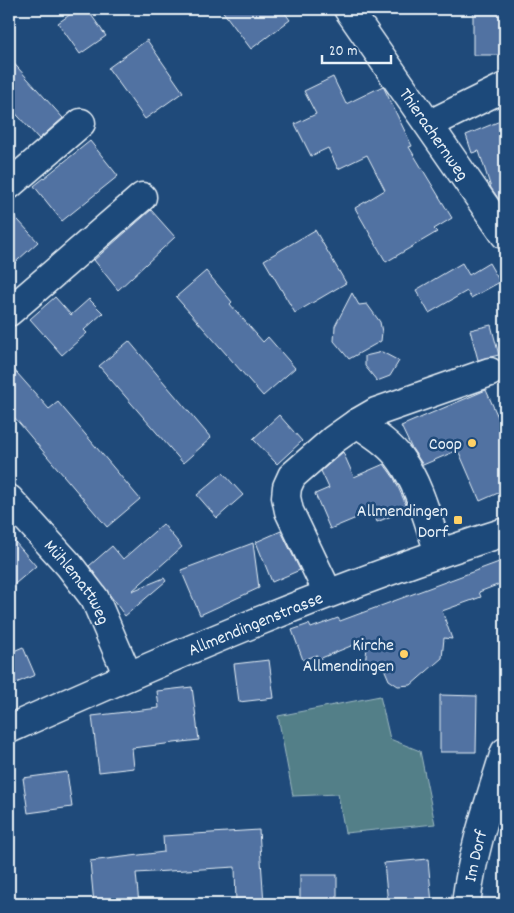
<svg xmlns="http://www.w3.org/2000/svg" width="514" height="913" viewBox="0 0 514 913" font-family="Dekko,sans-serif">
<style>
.built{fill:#2e5686}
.green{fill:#527f88;stroke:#9db8c0}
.building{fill:#5172a2;stroke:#e8f1f8}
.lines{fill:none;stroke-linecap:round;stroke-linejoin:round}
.minor-casing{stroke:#e8f1f8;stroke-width:31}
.path{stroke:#e8f1f8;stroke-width:3;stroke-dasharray:5 4;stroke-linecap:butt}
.minor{stroke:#1f4a7a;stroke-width:28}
.poi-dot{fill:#ffd166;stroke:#1f4a7a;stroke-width:2}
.labels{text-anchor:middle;stroke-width:5;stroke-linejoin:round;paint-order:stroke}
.street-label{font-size:18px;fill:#e8f1f8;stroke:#1f4a7a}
.poi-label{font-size:18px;fill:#e8f1f8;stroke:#1f4a7a;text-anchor:end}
</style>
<rect width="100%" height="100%" fill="#1f4a7a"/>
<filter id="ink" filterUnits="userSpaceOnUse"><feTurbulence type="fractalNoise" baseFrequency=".02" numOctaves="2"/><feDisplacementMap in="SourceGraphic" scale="10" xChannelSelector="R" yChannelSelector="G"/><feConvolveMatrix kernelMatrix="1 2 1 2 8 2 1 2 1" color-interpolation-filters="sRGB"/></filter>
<g filter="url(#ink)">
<!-- built -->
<polygon class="built" points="481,894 505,900 505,904 481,904"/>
<!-- green -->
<polygon class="green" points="380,696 390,739 420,751 435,824 345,833 338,794 293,796 278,716"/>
<!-- building -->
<g class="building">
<polygon points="78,9 87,9 106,36 80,54 58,23"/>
<polygon points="221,9 282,9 290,20 251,49"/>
<rect x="473" y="12" width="30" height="43"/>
<polygon points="147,40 183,92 145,119 108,68"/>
<polygon points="9,58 63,118 39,139 9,106"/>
<polygon points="333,77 346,104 383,86 412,146 409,147 452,218 434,229 437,232 386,262 355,208 385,190 367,155 338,169 328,148 311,156 295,124 316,114 304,91"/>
<polygon points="505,119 505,208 491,188 479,151 472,153 466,135"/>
<polygon points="90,141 118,176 62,221 34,186"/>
<polygon points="9,210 38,242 9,268"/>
<polygon points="151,210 175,237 118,290 94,260"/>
<polygon points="315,230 346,283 295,313 264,260"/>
<polygon points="462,263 469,275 489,263 500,282 471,298 467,291 429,313 416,290"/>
<polygon points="206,271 232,302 230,304 263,342 268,337 295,368 263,396 176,297"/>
<polygon points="352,293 359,305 367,304 380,322 382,332 381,341 349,359 334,341 335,326"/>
<polygon points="55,297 71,315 89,299 103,313 84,330 87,333 62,355 30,319"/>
<polygon points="491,325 499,355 478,360 470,330"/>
<polygon points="129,341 211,438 183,463 99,366"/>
<polygon points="382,352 399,361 390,376 377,381 365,366 365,356"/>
<polygon points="9,364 49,409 58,402 140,499 107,527 9,411"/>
<polygon points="486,390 505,433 505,490 480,501 458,450 423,465 411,447 401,426"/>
<polygon points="279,415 302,441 277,464 253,439"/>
<polygon points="343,452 354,477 384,464 394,478 408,509 377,522 373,511 330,529 315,494 329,488 321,471"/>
<polygon points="223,473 243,495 217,518 197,495"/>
<polygon points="163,524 182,547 132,591 164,578 166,581 125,616 89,566 112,546 123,559"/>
<polygon points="281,531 300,570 272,582 256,542"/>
<polygon points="9,535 36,566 9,589"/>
<polygon points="253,543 259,588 200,615 181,570"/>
<polygon points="499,562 505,582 479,592 481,597 442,611 452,639 444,638 442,658 411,685 398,686 389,680 383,666 365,664 368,639 319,659 317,655 303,660 292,630 309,624 311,628 338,618 340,621"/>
<polygon points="23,647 35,675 9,686 9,653"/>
<polygon points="269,660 274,698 239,702 234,664"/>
<polygon points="192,687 199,740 132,748 134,768 99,772 92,716 159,708 157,691"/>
<polygon points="440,695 477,696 476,752 440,752"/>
<polygon points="67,772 72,807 28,813 23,778"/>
<polygon points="259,830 264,904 236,904 235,867 136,873 139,904 94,904 90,861 164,852 163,836"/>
<polygon points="428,859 432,904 388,904 384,863"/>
<rect x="300" y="875" width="37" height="29"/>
</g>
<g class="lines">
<defs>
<g id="minor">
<path id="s1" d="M348,9L505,235"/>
<polyline points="430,124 505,87"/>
<polyline points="9,185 81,123"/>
<polyline points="9,312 142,197"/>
<path d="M357,423C373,434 390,444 401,460C420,486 428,522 439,552"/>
<path id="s2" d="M9,499L69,565L95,599L128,676"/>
<polyline points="328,593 289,511 286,497 287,487 292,476 333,440 357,423 376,412 490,372"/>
<path id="s3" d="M9,729C172,656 335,585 505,532"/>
<path id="s4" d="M466,904C472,851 489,803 505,752"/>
</g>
</defs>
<!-- minor casing -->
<use href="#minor" class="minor-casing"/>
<!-- path -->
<polyline class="path" points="491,902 500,904"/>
<!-- minor -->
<use href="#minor" class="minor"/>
</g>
</g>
<!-- markers -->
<g class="poi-dot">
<circle cx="472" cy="443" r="5"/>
<rect x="453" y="515" width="10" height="10" rx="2.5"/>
<circle cx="404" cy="654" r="5"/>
</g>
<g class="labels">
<!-- street labels -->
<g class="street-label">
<text dy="6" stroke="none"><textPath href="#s1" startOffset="152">Thierachernweg</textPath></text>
<text dy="6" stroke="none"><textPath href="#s2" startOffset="108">Mühlemattweg</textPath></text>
<text dy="6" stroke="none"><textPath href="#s3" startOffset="268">Allmendingenstrasse</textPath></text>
<text dy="6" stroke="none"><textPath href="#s4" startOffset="49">Im Dorf</textPath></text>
</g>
<!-- poi labels -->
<g class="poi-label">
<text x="462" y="449">Coop</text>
<text x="448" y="516">Allmendingen<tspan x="448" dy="21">Dorf</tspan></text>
<text x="394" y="650">Kirche<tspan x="394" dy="21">Allmendingen</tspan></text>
</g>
</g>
<!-- margin -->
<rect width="514" height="913" fill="none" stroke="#1f4a7a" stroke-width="30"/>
<rect x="15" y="15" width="484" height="883" fill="none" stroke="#e8f1f8" stroke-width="2" filter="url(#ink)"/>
<!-- scale -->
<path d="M322 55v8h69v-8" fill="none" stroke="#e8f1f8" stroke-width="2.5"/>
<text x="329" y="55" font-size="15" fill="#e8f1f8" stroke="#1f4a7a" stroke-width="4" paint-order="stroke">20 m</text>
</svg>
